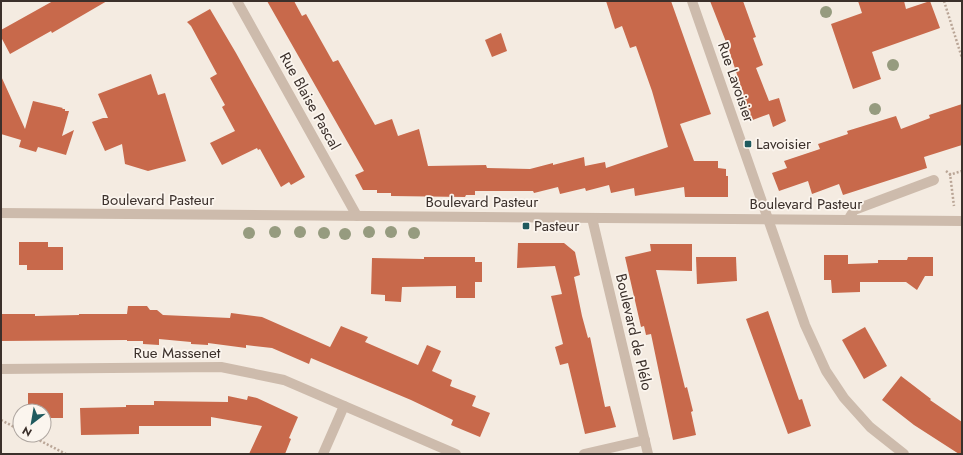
<svg xmlns="http://www.w3.org/2000/svg" width="963" height="455" viewBox="0 0 963 455" font-family="Jost,sans-serif">
<style>
.building{fill:#c8694b}
.lines{fill:none;stroke-linecap:round;stroke-linejoin:round}
.path{stroke:#b9a596;stroke-width:2.5;stroke-dasharray:2 2;stroke-linecap:butt}
.minor{stroke:#cdbbac;stroke-width:10}
.tree{fill:#969b7f}
.poi-dot{fill:#1f5a5e;stroke:#fbf5ee;stroke-width:1.5}
.labels{text-anchor:middle;stroke-width:3.5;stroke-linejoin:round;paint-order:stroke}
.street-label{font-size:15px;fill:#3b302b;stroke:#fbf5ee}
.poi-label{font-size:15px;fill:#3b302b;stroke:#fbf5ee;text-anchor:start}
</style>
<rect width="100%" height="100%" fill="#f4ebe1"/>
<!-- building -->
<g class="building">
<polygon points="53,1 107,1 52,33 51,31 10,54 1,37 1,30"/>
<polygon points="267,1 294,1 302,16 306,14 333,62 338,60 375,125 392,119 398,136 419,129 428,166 486,165 487,168 530,169 553,163 553,165 584,157 585,166 605,162 606,168 668,147 652,91 636,46 630,48 622,26 615,29 606,1 671,1 711,114 680,124 694,161 718,161 718,168 726,169 726,176 728,176 728,197 685,197 684,187 635,196 634,188 611,193 609,185 586,191 585,188 560,194 558,187 534,193 533,191 475,191 475,195 466,195 465,197 391,196 391,193 377,193 377,190 363,190 355,175 364,171"/>
<polygon points="710,1 743,1 756,37 753,38 763,65 756,68 769,101 779,98 786,121 773,127 769,114 750,121 741,97 744,96 728,47"/>
<polygon points="858,1 904,1 906,9 930,1 940,28 872,52 881,79 853,89 831,24 862,13"/>
<polygon points="210,9 236,53 305,177 291,185 289,182 281,187 260,149 258,150 257,148 222,165 210,143 235,131 222,107 225,105 210,78 217,74 191,26 187,22"/>
<polygon points="501,33 507,51 492,57 485,40"/>
<polygon points="151,74 158,95 165,93 186,161 148,171 125,164 122,144 105,151 92,122 103,118 108,118 98,94"/>
<polygon points="1,76 25,129 33,101 63,108 62,109 65,109 65,111 69,111 62,136 74,130 66,155 38,147 36,152 19,147 21,140 1,134"/>
<polygon points="962,104 962,145 924,157 927,168 843,195 839,184 812,194 808,181 779,191 772,173 787,168 784,161 820,149 818,144 848,134 847,131 896,116 901,129 930,118 929,115"/>
<polygon points="19,242 48,242 48,247 63,247 63,270 27,270 27,265 19,265"/>
<polygon points="518,243 564,243 575,252 580,275 574,277 582,316 588,338 590,337 605,407 610,406 616,427 585,434 568,363 560,365 555,347 563,344 551,296 562,294 555,266 517,268"/>
<polygon points="650,244 692,244 692,271 656,270 685,388 687,387 693,411 691,412 696,435 673,440 651,334 646,335 644,326 641,327 625,257 651,251"/>
<polygon points="824,255 848,255 848,264 878,263 878,260 907,260 908,257 933,257 933,276 925,276 917,290 906,282 860,282 860,292 832,293 831,280 824,280"/>
<polygon points="424,257 475,257 475,262 482,262 482,282 475,282 475,298 456,298 456,286 402,287 401,302 385,301 385,295 371,294 372,258 424,259"/>
<polygon points="696,257 736,257 737,281 697,284"/>
<polygon points="128,306 147,306 150,310 157,310 163,315 230,318 231,313 262,317 330,347 341,326 368,337 365,342 418,365 427,345 441,351 432,371 452,380 450,386 476,396 472,406 490,413 480,437 451,425 453,420 411,400 311,358 309,364 272,348 246,345 246,348 208,343 208,345 191,344 191,342 159,339 159,345 143,344 143,341 127,341 127,340 1,341 1,314 35,314 35,316 79,315 79,314 127,314"/>
<polygon points="768,311 799,400 802,399 811,426 788,434 746,319"/>
<polygon points="865,327 887,366 864,379 842,340"/>
<polygon points="901,376 931,399 930,400 962,422 962,454 959,454 914,425 882,400"/>
<polygon points="28,393 63,393 63,418 44,418 44,411 28,411"/>
<polygon points="228,396 247,400 248,396 257,398 298,417 289,438 291,439 285,454 249,454 262,426 211,417 211,426 139,426 139,434 81,435 80,408 126,407 126,405 154,405 154,401 228,402"/>
</g>
<g class="lines">
<!-- path -->
<g class="path">
<polyline points="944,1 962,58"/>
<polyline points="946,171 950,174 954,206"/>
<polyline points="949,175 962,171"/>
<polyline points="1,420 20,430"/>
<polyline points="29,435 66,454"/>
</g>
<!-- minor -->
<g class="minor">
<polyline points="237,1 357,216"/>
<polyline points="692,1 805,325 826,371 844,398 870,427 904,454"/>
<polyline points="1,213 962,221"/>
<polyline points="592,218 648,454"/>
<polyline points="848,220 854,210 934,180"/>
<polyline points="1,369 221,367 284,380 456,454"/>
<polyline points="323,454 344,406"/>
<polyline points="584,454 645,440"/>
</g>
</g>
<!-- trees -->
<g class="tree">
<circle cx="826" cy="12" r="6"/>
<circle cx="893" cy="65" r="6"/>
<circle cx="875" cy="109" r="6"/>
<circle cx="275" cy="232" r="6"/>
<circle cx="300" cy="232" r="6"/>
<circle cx="369" cy="232" r="6"/>
<circle cx="391" cy="232" r="6"/>
<circle cx="249" cy="233" r="6"/>
<circle cx="324" cy="233" r="6"/>
<circle cx="414" cy="233" r="6"/>
<circle cx="345" cy="234" r="6"/>
</g>
<!-- markers -->
<g class="poi-dot">
<rect x="744" y="140" width="8" height="8" rx="2"/>
<rect x="522" y="222" width="8" height="8" rx="2"/>
</g>
<g class="labels">
<!-- street labels -->
<g class="street-label">
<text transform="translate(736 82) rotate(71)" y="5">Rue Lavoisier</text>
<text transform="translate(310 101) rotate(61)" y="5">Rue Blaise Pascal</text>
<text x="158" y="205">Boulevard Pasteur</text>
<text x="482" y="207">Boulevard Pasteur</text>
<text x="806" y="209">Boulevard Pasteur</text>
<text transform="translate(634 332) rotate(77)" y="5">Boulevard de Plélo</text>
<text x="177" y="358">Rue Massenet</text>
</g>
<!-- poi labels -->
<g class="poi-label">
<text x="756" y="149">Lavoisier</text>
<text x="534" y="231">Pasteur</text>
</g>
</g>
<!-- border -->
<rect width="963" height="455" fill="none" stroke="#3b302b" stroke-width="4"/>
<!-- north arrow -->
<g transform="translate(32 423) rotate(211)"><circle r="19" fill="#fbf5ee" stroke="#aea6a0"/>
<path d="M0-3L7 15L0 10L-7 15Z" fill="#1f5a5e"/>
<text y="-6" font-size="11" font-weight="bold" text-anchor="middle" fill="#3b302b">N</text>
</g>
</svg>
